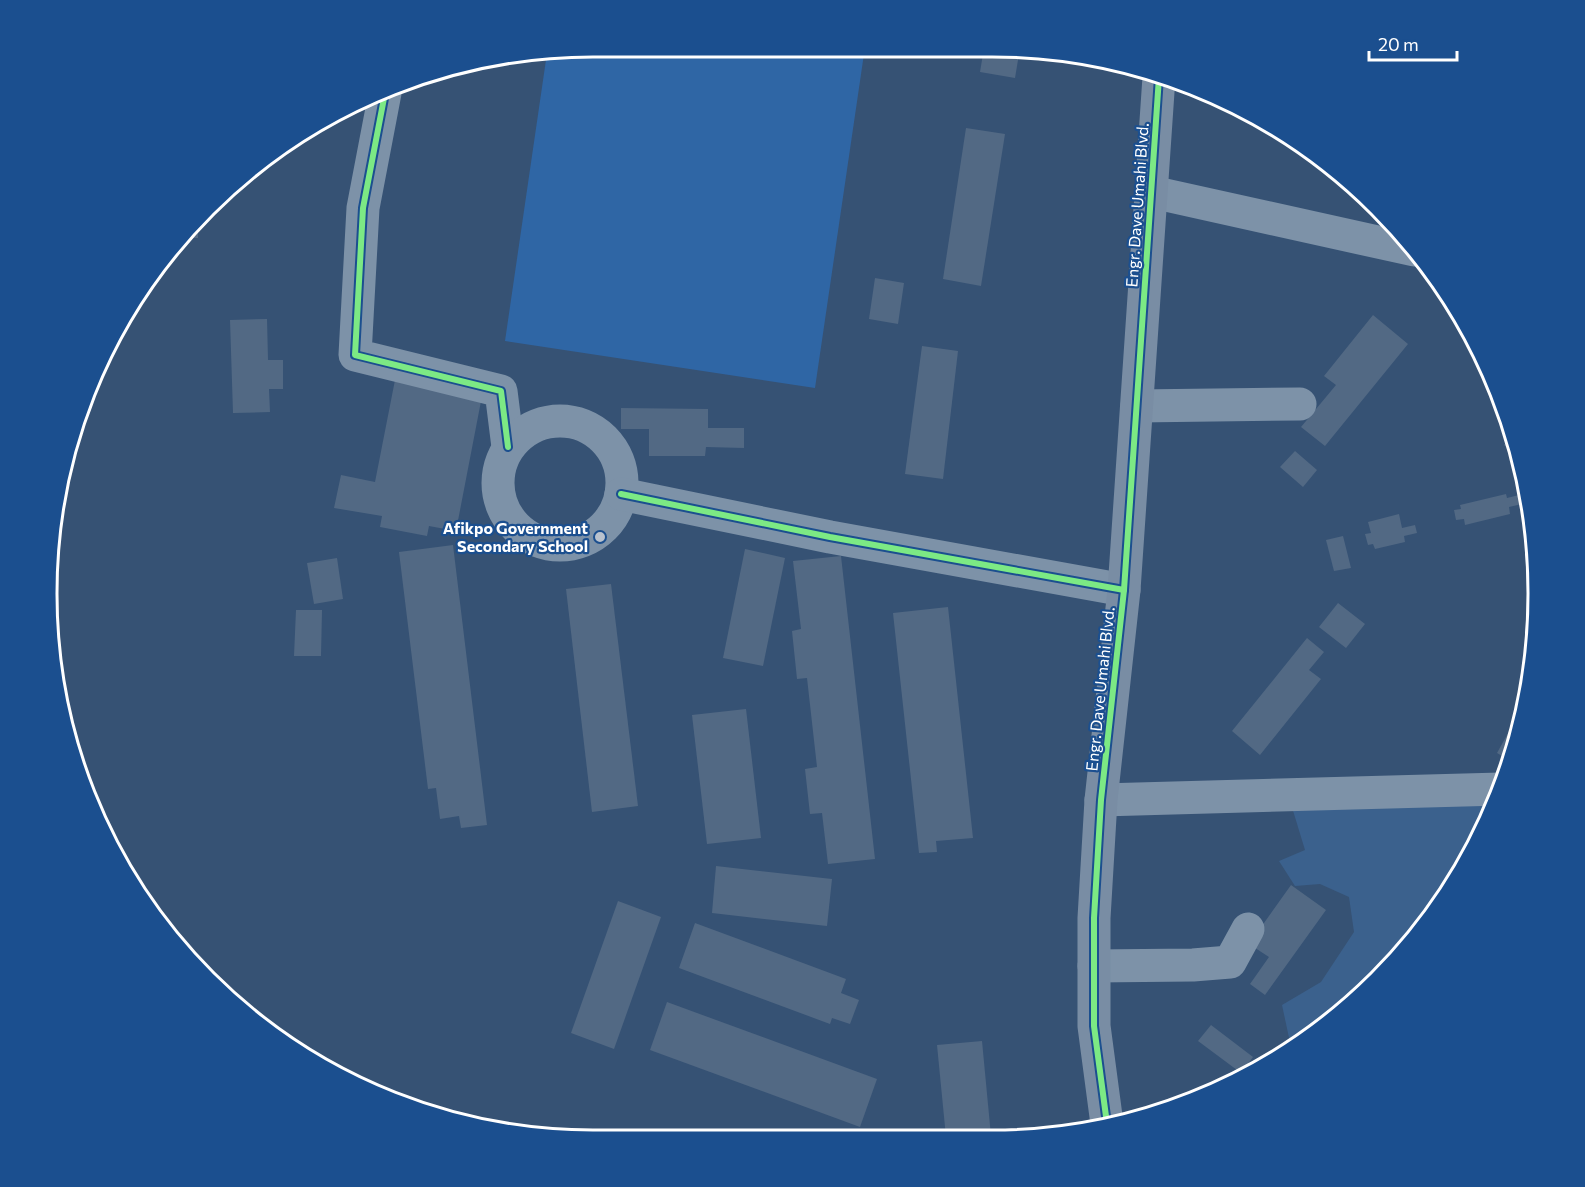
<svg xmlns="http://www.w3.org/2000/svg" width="1585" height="1187" viewBox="0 0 1585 1187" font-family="Commissioner,sans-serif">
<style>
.green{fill:#2f66a5}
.water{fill:#3b618d}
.building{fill:#526984}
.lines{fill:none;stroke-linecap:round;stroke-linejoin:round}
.street{stroke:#7d92a8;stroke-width:33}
.secondary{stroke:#798da4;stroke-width:33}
.cycleway-casing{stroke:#1b4f8f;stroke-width:10}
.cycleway{stroke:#7ce984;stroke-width:6}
.poi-dot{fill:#b9c2ce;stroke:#1b4f8f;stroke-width:2}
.labels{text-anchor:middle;stroke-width:4.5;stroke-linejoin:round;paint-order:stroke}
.street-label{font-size:16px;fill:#fff;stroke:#1b4f8f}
.poi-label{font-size:16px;font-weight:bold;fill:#fff;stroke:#1b4f8f;text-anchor:end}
.rim{fill:none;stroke:#fff;stroke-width:3}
</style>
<rect width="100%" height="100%" fill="#365274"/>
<!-- green -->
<polygon class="green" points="594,47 865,47 815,388 505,341 547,53"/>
<!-- water -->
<polygon class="water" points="1495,800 1465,867 1403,954 1324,1028 1291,1047 1282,1005 1321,982 1354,932 1349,897 1320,884 1295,886 1279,861 1305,850 1291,804"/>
<!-- building -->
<g class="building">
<polygon points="984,48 1020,48 1015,78 980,72"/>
<polygon points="966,128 1005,134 981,286 943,279"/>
<polygon points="198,220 198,238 179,238 182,233"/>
<polygon points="875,278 904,283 898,324 869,319"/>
<polygon points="1373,315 1408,344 1325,446 1301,427 1336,385 1324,376"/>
<polygon points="267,319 268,360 283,360 283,389 269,389 270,412 233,413 230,320"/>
<polygon points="922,346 958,351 943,479 905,474"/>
<polygon points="395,380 482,396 456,531 429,526 427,536 380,527 382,516 334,508 341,475 375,482"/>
<polygon points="621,408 708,409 708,428 744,428 744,448 706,447 705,456 649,456 649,429 621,429"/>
<polygon points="1513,434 1520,452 1521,459 1504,445"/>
<polygon points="1295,451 1317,470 1303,487 1280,467"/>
<polygon points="1506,494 1507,498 1519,495 1522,504 1509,507 1510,514 1465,525 1464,519 1456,520 1454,510 1461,509 1460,505"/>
<polygon points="1399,514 1402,528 1415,525 1417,533 1404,536 1405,542 1375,549 1373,544 1368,545 1365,534 1371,533 1368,522"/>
<polygon points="1343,536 1351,568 1334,571 1326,540"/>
<polygon points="453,545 487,825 461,828 459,816 440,819 436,788 428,789 399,552"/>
<polygon points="745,549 785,558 763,666 723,658"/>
<polygon points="841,556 875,859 828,864 822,813 810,814 805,769 817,767 807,678 797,679 792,631 801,629 793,561"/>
<polygon points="337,558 343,599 314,604 307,563"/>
<polygon points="611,584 638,806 592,812 566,589"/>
<polygon points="1338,603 1365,624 1346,648 1319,627"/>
<polygon points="948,607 973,838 936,841 937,852 919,853 893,613"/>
<polygon points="296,610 322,610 321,656 294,656"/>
<polygon points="1307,638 1324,652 1309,670 1321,679 1260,755 1232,731"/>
<polygon points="746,709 761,838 707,844 692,715"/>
<polygon points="1512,726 1519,730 1511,761 1497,753"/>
<polygon points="716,866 832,879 827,926 712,913"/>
<polygon points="1291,885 1326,910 1265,995 1250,984 1269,957 1249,944"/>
<polygon points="618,901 661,917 614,1049 571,1033"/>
<polygon points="695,923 846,979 841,993 859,1000 850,1024 832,1018 830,1024 679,968"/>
<polygon points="667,1002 877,1079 860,1127 650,1050"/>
<polygon points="1211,1025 1253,1057 1241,1073 1198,1041"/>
<polygon points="982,1041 991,1136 946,1137 937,1045"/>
</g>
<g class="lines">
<!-- street -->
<g class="street">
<polyline points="385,93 363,208 355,355 501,391 508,447"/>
<polyline points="1152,192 1414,250"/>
<polyline points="1137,406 1300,404"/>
<circle cx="560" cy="483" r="62"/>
<polyline points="621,494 830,537 1124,590"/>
<polyline points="1101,800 1501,789"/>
<polyline points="1094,966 1193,965 1230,962 1248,929"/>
</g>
<!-- secondary -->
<polyline class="secondary" points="1107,1124 1094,1026 1094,918 1101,800 1124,590 1159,77"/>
<defs>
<g id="cycleway">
<polyline points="385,93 363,208 355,355 501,391 508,447"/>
<polyline points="621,494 830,537 1124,590"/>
<polyline points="1107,1124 1094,1026 1094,918 1101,800 1124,590 1159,77"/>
</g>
</defs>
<!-- cycleway casing -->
<use href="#cycleway" class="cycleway-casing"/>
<!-- cycleway -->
<use href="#cycleway" class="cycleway"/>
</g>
<!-- markers -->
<circle class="poi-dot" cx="600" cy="537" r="6"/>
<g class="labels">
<!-- street labels -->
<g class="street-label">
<text transform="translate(1137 205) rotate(-86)" y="6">Engr. Dave Umahi Blvd.</text>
<text transform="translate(1100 689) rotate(-84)" y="6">Engr. Dave Umahi Blvd.</text>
</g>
<!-- poi labels -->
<g class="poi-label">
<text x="588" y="534">Afikpo Government<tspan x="588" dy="18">Secondary School</tspan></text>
</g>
</g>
<!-- crop -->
<path d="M0 0H1585V1187H0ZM593 57H992A536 536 0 0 1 1528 593V594A536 536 0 0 1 992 1130H593A536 536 0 0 1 57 594V593A536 536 0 0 1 593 57Z" fill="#1b4f8f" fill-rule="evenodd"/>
<path class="rim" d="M593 57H992A536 536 0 0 1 1528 593V594A536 536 0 0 1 992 1130H593A536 536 0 0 1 57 594V593A536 536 0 0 1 593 57Z"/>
<!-- scale -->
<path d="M1369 51v9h88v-9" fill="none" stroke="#ffffff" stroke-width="3"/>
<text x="1378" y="51" font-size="18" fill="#ffffff" stroke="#1b4f8f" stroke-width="4.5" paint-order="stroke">20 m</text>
</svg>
